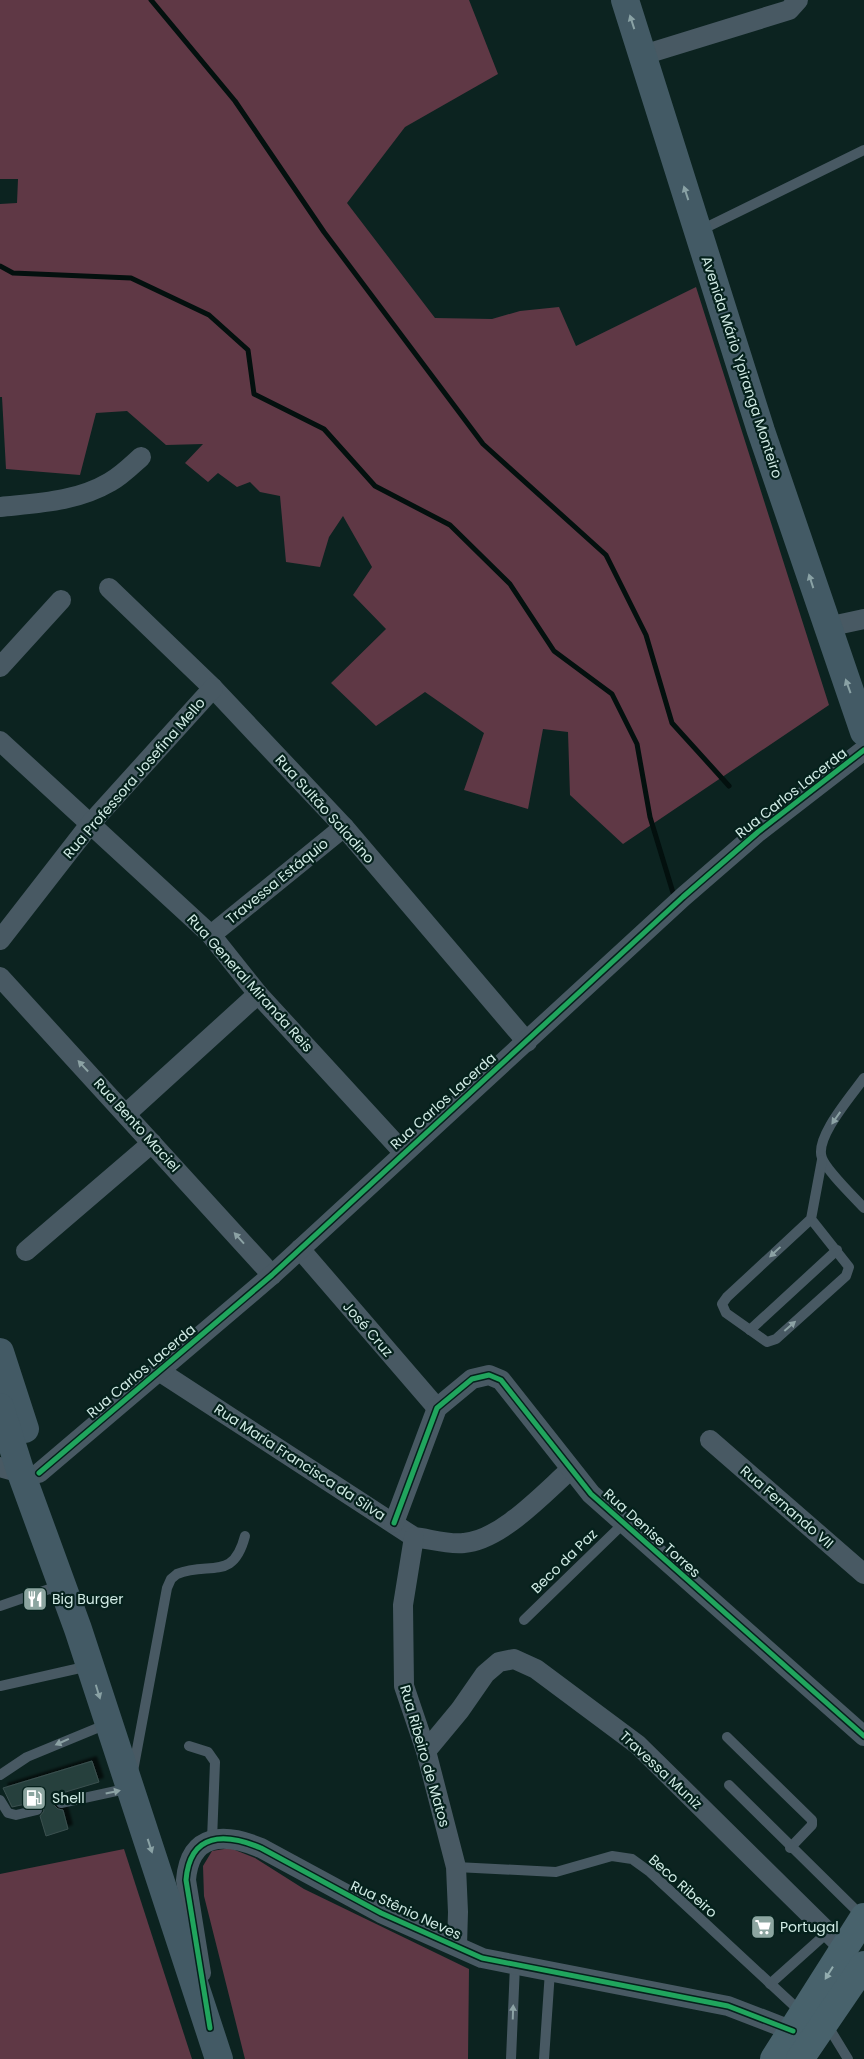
<svg xmlns="http://www.w3.org/2000/svg" width="864" height="2059" viewBox="0 0 864 2059" font-family="Poppins,sans-serif">
<style>
.green{fill:#5f3845}
.lines{fill:none;stroke-linecap:round;stroke-linejoin:round}
.stream{stroke:#03100e;stroke-width:5}
.building{fill:#27403e;stroke:#3b504f;filter:url(#shadow)}
.service{stroke:#485963;stroke-width:10}
.minor{stroke:#485963;stroke-width:20}
.secondary{stroke:#435a65;stroke-width:28}
.primary{stroke:#48626c;stroke-width:28}
.cycleway-casing{stroke:#05211c;stroke-width:8}
.cycleway{stroke:#20a55d;stroke-width:5}
.oneway{fill:#8aa2a5}
.oneway2{fill:#8ca2a4}
.oneway3{fill:#93adaf}
.labels{text-anchor:middle;stroke-width:4.5;stroke-linejoin:round;paint-order:stroke}
.street-label{font-size:14px;fill:#d1ebe5;stroke:#05211c}
.poi-label{font-size:14px;fill:#d1ebe5;stroke:#05211c;text-anchor:start}
</style>
<defs>
<filter id="shadow"><feDropShadow dx="4.5" dy="-4.5" stdDeviation="1" flood-color="#0009"/></filter>
</defs>
<rect width="100%" height="100%" fill="#0c2320"/>
<!-- green -->
<g class="green">
<polygon points="0,0 469,0 498,74 405,127 347,203 435,318 492,319 520,311 559,307 576,346 696,287 829,705 623,844 570,795 568,732 543,729 528,809 464,790 484,733 425,692 376,726 331,683 386,629 353,595 372,567 343,516 329,537 320,567 286,562 280,496 260,492 250,482 237,487 218,473 208,482 185,463 203,444 166,445 127,411 96,413 80,475 6,469 2,397 0,397 0,204 17,203 18,179 0,179"/>
<polygon points="230,1848 255,1858 304,1889 469,1969 468,2059 245,2059 204,1896 203,1866 212,1851"/>
<polygon points="124,1849 192,2059 0,2059 0,1874"/>
</g>
<g class="lines">
<!-- stream -->
<g class="stream">
<polyline points="151,0 235,101 324,232 483,444 606,555 646,635 672,723 729,786"/>
<polyline points="0,266 13,273 131,278 209,315 248,350 254,394 324,429 375,486 450,525 510,584 554,651 612,694 637,744 650,817 674,896"/>
</g>
</g>
<!-- building -->
<polygon class="building" points="92,1761 99,1782 59,1794 54,1805 58,1809 63,1810 68,1829 46,1836 40,1816 44,1811 42,1806 35,1802 12,1807 3,1788"/>
<g class="lines">
<!-- service -->
<g class="service">
<polyline points="699,231 864,150"/>
<path d="M864,1078C852,1095 814,1138 822,1158C826,1170 854,1197 864,1208"/>
<polyline points="811,1219 849,1267 846,1276 776,1339 767,1342 726,1313 722,1304 727,1297 811,1219 822,1160"/>
<polyline points="750,1330 837,1250"/>
<polyline points="0,1606 61,1585"/>
<polyline points="524,1620 624,1523"/>
<polyline points="0,1686 89,1666"/>
<polyline points="727,1737 812,1820 812,1825 790,1848"/>
<polyline points="189,1746 208,1752 215,1762 212,1840"/>
<path d="M133,1771L167,1588L171,1579L177,1574C210,1561 233,1582 245,1536"/>
<polyline points="0,1775 27,1757 107,1724"/>
<polyline points="729,1785 863,1917"/>
<polyline points="0,1800 8,1813 16,1815 37,1810"/>
<polyline points="61,1803 130,1788"/>
<polyline points="456,1867 556,1872 612,1856 632,1859 650,1872 802,2013"/>
<polyline points="770,1984 828,1932"/>
<polyline points="826,2023 848,2059"/>
<polyline points="511,2059 515,1965"/>
<polyline points="544,2059 550,1971"/>
</g>
<!-- minor -->
<g class="minor">
<polyline points="643,55 789,10 798,0"/>
<path d="M0,507C38,503 76,502 110,482C121,476 131,466 141,457"/>
<polyline points="109,588 213,688 344,827 527,1042"/>
<polyline points="827,627 864,619"/>
<polyline points="0,667 61,600"/>
<polyline points="0,741 211,935 258,994 403,1152"/>
<polyline points="211,935 344,827"/>
<polyline points="0,940 91,823 213,688"/>
<polyline points="0,977 272,1275"/>
<polyline points="127,1113 258,994"/>
<polyline points="300,1249 437,1408"/>
<polyline points="26,1251 152,1143"/>
<path d="M159,1371L414,1537C430,1539 449,1545 464,1543C501,1540 543,1494 570,1470"/>
<polyline points="710,1440 864,1574"/>
<polyline points="0,1467 21,1473"/>
<polyline points="39,1473 272,1275 683,897 758,832 864,750"/>
<polyline points="394,1523 437,1408 472,1379 489,1375 501,1380 591,1494 864,1736"/>
<polyline points="414,1537 403,1605 404,1686 426,1751 456,1867 458,1912 457,1946"/>
<polyline points="426,1751 460,1710 485,1674 499,1662 514,1659 536,1669 638,1745 844,1948"/>
<path d="M201,1973L186,1880C190,1832 225,1833 261,1848L381,1913L482,1958L728,2006L793,2031"/>
</g>
<!-- secondary -->
<g class="secondary">
<polyline points="625,0 761,431 864,732"/>
<polyline points="0,1352 25,1429"/>
<polyline points="0,1407 21,1473 78,1629 219,2059"/>
</g>
<!-- primary -->
<g class="primary">
<polyline points="774,2059 864,1917"/>
<polyline points="800,2059 864,1965"/>
</g>
<defs>
<g id="cycleway">
<polyline points="39,1473 272,1275 683,897 758,832 864,750"/>
<polyline points="394,1523 437,1408 472,1379 489,1375 501,1380 591,1494 864,1736"/>
<path d="M210,2028L186,1880C190,1832 225,1833 261,1848L381,1913L482,1958L728,2006L793,2031"/>
</g>
</defs>
<!-- cycleway casing -->
<use href="#cycleway" class="cycleway-casing"/>
<!-- cycleway -->
<use href="#cycleway" class="cycleway"/>
</g>
<!-- one-way arrows -->
<defs><path id="oneway-solid" d="M-6-.8H1V-3.2L6.5 0L1 3.2V.8H-6Z" transform="scale(1.25)"/></defs>
<g class="oneway">
<use href="#oneway-solid" transform="translate(632 22) rotate(-108)"/>
<use href="#oneway-solid" transform="translate(686 193) rotate(-108)"/>
<use href="#oneway-solid" transform="translate(811 581) rotate(-108)"/>
<use href="#oneway-solid" transform="translate(848 686) rotate(-110)"/>
<use href="#oneway-solid" transform="translate(98 1692) rotate(73)"/>
<use href="#oneway-solid" transform="translate(150 1846) rotate(72)"/>
</g>
<g class="oneway2">
<use href="#oneway-solid" transform="translate(83 1066) rotate(-133)"/>
<use href="#oneway-solid" transform="translate(836 1118) rotate(125)"/>
<use href="#oneway-solid" transform="translate(239 1238) rotate(-132)"/>
<use href="#oneway-solid" transform="translate(775 1252) rotate(137)"/>
<use href="#oneway-solid" transform="translate(790 1326) rotate(-41)"/>
<use href="#oneway-solid" transform="translate(62 1742) rotate(156)"/>
<use href="#oneway-solid" transform="translate(113 1792) rotate(-12)"/>
<use href="#oneway-solid" transform="translate(513 2012) rotate(-88)"/>
</g>
<use class="oneway3" href="#oneway-solid" transform="translate(829 1973) rotate(122)"/>
<!-- icons -->
<defs>
<symbol id="restaurant-square" viewBox="-11 -11 22 22"><rect x="-9" y="-9" width="18" height="18" rx="4" fill="#8ca5a0" stroke="#05211c"/><path d="M-5-6h1v4h1v-4h1v4h1v-4h1v5L-1.5 .5V6h-2V.5L-5-1ZM5-6V6H3V1.5H1.5Q1.5-4 5-6Z" fill="#fff"/></symbol>
<symbol id="fuel-square" viewBox="-11 -11 22 22"><rect x="-9" y="-9" width="18" height="18" rx="4" fill="#8ca5a0" stroke="#05211c"/><path d="M-5.5-6h7V0h2V4h1.3V-2.5L3-4.5l.8-.8L6-3V5H2.5V1h-1V6h-7ZM-4.2-4.7v3.2H.2V-4.7Z" fill="#fff"/></symbol>
<symbol id="supermarket-square" viewBox="-11 -11 22 22"><rect x="-9" y="-9" width="18" height="18" rx="4" fill="#8ca5a0" stroke="#05211c"/><path d="M-6-5.5h2.5l.6 2H6L4.5 2H-2.5L-4.4-4H-6ZM-1.5 3.2a1.3 1.3 0 1 0 .1 0ZM3 3.2a1.3 1.3 0 1 0 .1 0Z" fill="#fff"/></symbol>
</defs>
<g fill-rule="evenodd">
<use href="#restaurant-square" x="21" y="1585" width="28" height="28"/>
<use href="#fuel-square" x="20" y="1784" width="28" height="28"/>
<use href="#supermarket-square" x="749" y="1913" width="28" height="28"/>
</g>
<g class="labels">
<!-- street labels -->
<g class="street-label">
<text transform="translate(742 367) rotate(72)" y="5">Avenida Mário Ypiranga Monteiro</text>
<text transform="translate(134 778) rotate(-49)" y="5">Rua Professora Josefina Mello</text>
<text transform="translate(791 793) rotate(-38)" y="5">Rua Carlos Lacerda</text>
<text transform="translate(325 809) rotate(48)" y="5">Rua Sultão Saladino</text>
<text transform="translate(277 881) rotate(-39)" y="5">Travessa Estáquio</text>
<text transform="translate(250 983) rotate(48)" y="5">Rua General Miranda Reis</text>
<text transform="translate(443 1101) rotate(-42)" y="5">Rua Carlos Lacerda</text>
<text transform="translate(137 1125) rotate(48)" y="5">Rua Bento Maciel</text>
<text transform="translate(368 1329) rotate(49)" y="5">José Cruz</text>
<text transform="translate(141 1371) rotate(-40)" y="5">Rua Carlos Lacerda</text>
<text transform="translate(300 1462) rotate(33)" y="5">Rua Maria Francisca da Silva</text>
<text transform="translate(787 1507) rotate(41)" y="5">Rua Fernando VII</text>
<text transform="translate(652 1533) rotate(42)" y="5">Rua Denise Torres</text>
<text transform="translate(564 1561) rotate(-44)" y="5">Beco da Paz</text>
<text transform="translate(425 1756) rotate(74)" y="5">Rua Ribeiro de Matos</text>
<text transform="translate(661 1770) rotate(43)" y="5">Travessa Muniz</text>
<text transform="translate(683 1886) rotate(42)" y="5">Beco Ribeiro</text>
<text transform="translate(406 1910) rotate(25)" y="5">Rua Stênio Neves</text>
</g>
<!-- poi labels -->
<g class="poi-label">
<text x="52" y="1604">Big Burger</text>
<text x="52" y="1803">Shell</text>
<text x="780" y="1932">Portugal</text>
</g>
</g>
</svg>
